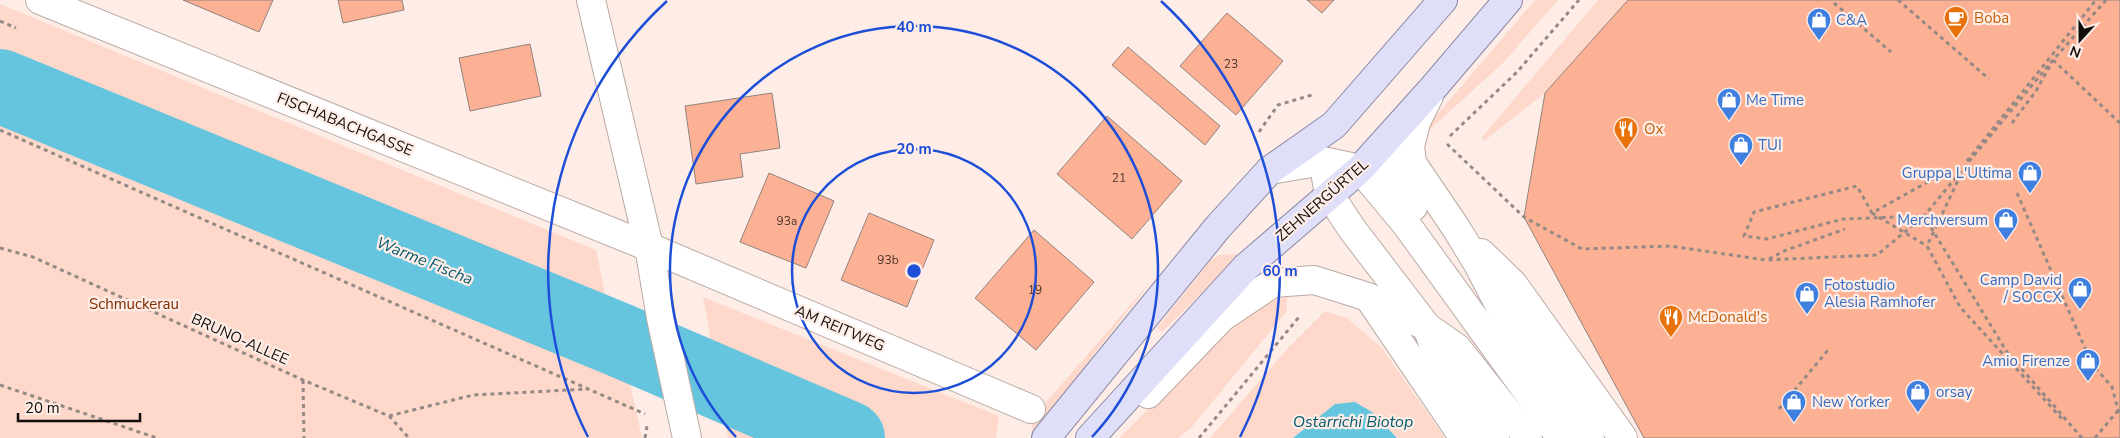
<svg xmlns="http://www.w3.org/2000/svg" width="2120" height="438" viewBox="0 0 2120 438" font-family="'Nunito Sans',sans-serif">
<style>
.green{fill:#fed9cb}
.water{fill:#66c5de}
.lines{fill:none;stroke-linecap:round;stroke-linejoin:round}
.river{stroke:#66c5de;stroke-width:74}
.building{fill:#fcb194;stroke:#91827d}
.minor-casing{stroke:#baaaa4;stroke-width:30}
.major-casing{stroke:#8a88a4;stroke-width:30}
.path{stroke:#958985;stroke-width:3;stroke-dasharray:4 4;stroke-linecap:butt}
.minor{stroke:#fff;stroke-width:28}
.major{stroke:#dfdffa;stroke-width:28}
.ring{fill:none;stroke:#1d4ed8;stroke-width:2.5}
.labels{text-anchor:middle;stroke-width:4.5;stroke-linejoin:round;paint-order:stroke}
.number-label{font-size:12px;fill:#4c362d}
.food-label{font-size:15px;fill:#c56008;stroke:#feede7;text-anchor:start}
.shop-label{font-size:15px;fill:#366cbe;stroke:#feede7;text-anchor:start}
.street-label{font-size:15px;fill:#120d0b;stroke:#feede7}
.park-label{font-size:15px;fill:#7f2a00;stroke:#feede7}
.water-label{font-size:16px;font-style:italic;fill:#065b6d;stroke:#feede7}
.centre{fill:#1d4ed8;stroke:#feede7;stroke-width:2.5}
.ring-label{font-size:15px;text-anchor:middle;font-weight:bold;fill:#1d4ed8;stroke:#feede7;stroke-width:4.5;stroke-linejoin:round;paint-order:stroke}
</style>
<rect width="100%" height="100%" fill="#feede7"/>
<!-- green -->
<g class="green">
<polygon points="1535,0 1558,0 1504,62 1425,134 1435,117"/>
<polygon points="1598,0 1628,0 1545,93 1484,141 1482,137"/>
<polygon points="0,4 596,250 607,303 625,361 642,438 0,438"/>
<polygon points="1241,254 1162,332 1157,328 1210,261 1219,255"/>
<polygon points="1158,273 1094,354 1052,414 1033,434 1032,425 1041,408"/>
<polygon points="703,297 999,416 996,438 728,438"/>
<polygon points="1287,297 1287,311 1191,428 1178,438 1119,438 1239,319 1263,303"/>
<polygon points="1325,311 1347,318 1382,348 1445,438 1397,438 1372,412 1335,404 1293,438 1210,438 1288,348"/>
</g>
<!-- water -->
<polygon class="water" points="1355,402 1372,412 1397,438 1293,438 1335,404"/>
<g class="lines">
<!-- river -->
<polyline class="river" points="0,86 617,339 848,438"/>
</g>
<!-- building -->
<g class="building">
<polygon points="183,0 273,0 259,32"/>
<polygon points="338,0 402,0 404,10 343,23"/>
<polygon points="1307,0 1334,0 1322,13"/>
<polygon points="1628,0 2120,0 2120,438 1644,438 1524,217 1545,93"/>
<polygon points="1227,13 1283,61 1236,115 1180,66"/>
<polygon points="530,44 541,96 470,111 459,58"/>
<polygon points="1128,47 1220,126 1205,145 1112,65"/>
<polygon points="772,93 780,148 740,154 743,177 696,184 685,106"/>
<polygon points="1107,116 1182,181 1132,239 1057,174"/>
<polygon points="769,173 834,201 806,268 740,242"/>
<polygon points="869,213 934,240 907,307 841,280"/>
<polygon points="1034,230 1094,282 1036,350 975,298"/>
</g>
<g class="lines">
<defs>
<g id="minor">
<polyline points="40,0 649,247 1031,409"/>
<polyline points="591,0 649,247 661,318 687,438"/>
<polyline points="1429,96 1416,122 1410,146 1412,163 1456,228 1478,264 1505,316 1590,438"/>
<polyline points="1387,140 1393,180 1413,207"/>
<polyline points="1270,170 1323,161 1360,169 1406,224 1561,438"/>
<polyline points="1325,172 1329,194 1352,229 1427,327 1439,360 1495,438"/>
<polyline points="1481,253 1513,284 1623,438"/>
<polyline points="1369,298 1464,438"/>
<polyline points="1148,394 1222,317 1273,283 1314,280 1368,297 1427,327 1457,348 1528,438"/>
</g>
<g id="major">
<polyline points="1046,438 1218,227 1270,170 1334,125 1443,0"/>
<polyline points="1090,438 1246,267 1360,169 1433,88 1508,0"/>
</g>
</defs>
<!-- minor casing -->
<use href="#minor" class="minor-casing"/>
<!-- major casing -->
<use href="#major" class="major-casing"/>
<!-- path -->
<g class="path">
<polyline points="1898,0 1989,79"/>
<polyline points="1834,3 1891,52"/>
<polyline points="0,21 16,28"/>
<polyline points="2053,60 2120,123"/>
<polyline points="2012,123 2036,91 2050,66"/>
<polyline points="0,130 645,414"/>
<polyline points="1259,132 1278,105 1312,95"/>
<polyline points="1450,136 1517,72 1579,0"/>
<polyline points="1447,144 1524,217 1582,249 1670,246 1766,260 1877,255 1924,216 1843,219 1767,239 1744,236 1754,212 1857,186 1872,213 1951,169"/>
<polyline points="1967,161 2096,0"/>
<polyline points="1961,174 1927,246 1960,307 2064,421"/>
<polyline points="2017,193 2092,364 2112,387 2120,417"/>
<polyline points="1872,213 1927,246"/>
<polyline points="0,248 33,257 303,380 389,416 409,438"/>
<polyline points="1769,259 1784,251 1845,229"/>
<polyline points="303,380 304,438"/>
<polyline points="0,385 157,438"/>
<polyline points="1779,409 1828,350"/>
<polyline points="389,416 473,395 588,389"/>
<polyline points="645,438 647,426"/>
<polyline points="1199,438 1299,317"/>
<polyline points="2082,438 2007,352 1924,216 2053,60 2106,0"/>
<polyline points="2095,438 2120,408"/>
</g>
<!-- minor -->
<use href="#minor" class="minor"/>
<!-- major -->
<use href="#major" class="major"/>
</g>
<!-- distance rings -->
<g class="ring">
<circle cx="914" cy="271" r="122"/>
<path d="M736 437A244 244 0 1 1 1092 437"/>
<path d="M588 437A366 366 0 0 1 667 1M1161 1A366 366 0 0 1 1240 437"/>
</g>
<!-- icons -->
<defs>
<symbol id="cafe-pin" viewBox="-11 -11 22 30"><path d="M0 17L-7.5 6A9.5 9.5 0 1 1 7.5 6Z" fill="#e8710a" stroke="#feede7"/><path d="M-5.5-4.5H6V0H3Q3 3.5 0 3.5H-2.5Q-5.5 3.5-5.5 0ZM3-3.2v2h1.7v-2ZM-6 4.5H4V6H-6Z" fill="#fff"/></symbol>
<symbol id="shop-pin" viewBox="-11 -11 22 30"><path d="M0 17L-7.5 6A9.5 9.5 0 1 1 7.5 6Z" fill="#3f7fe0" stroke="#feede7"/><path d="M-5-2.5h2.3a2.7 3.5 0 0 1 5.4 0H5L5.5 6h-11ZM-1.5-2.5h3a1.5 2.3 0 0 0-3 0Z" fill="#fff"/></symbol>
<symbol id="restaurant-pin" viewBox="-11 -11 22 30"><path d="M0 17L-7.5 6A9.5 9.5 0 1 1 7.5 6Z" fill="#e8710a" stroke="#feede7"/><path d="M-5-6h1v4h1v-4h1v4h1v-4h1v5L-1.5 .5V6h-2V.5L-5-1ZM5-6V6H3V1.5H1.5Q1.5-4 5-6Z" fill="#fff"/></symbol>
</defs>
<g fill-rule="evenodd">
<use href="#cafe-pin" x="1942" y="4" width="28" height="38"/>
<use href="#shop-pin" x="1805" y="6" width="28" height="38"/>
<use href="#shop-pin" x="1715" y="86" width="28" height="38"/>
<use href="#restaurant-pin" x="1612" y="115" width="28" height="38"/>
<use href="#shop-pin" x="1727" y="131" width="28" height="38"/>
<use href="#shop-pin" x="2016" y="159" width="28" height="38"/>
<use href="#shop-pin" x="1992" y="206" width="28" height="38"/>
<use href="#shop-pin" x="2066" y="275" width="28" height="38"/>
<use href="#shop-pin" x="1793" y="280" width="28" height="38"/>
<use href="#restaurant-pin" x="1657" y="303" width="28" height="38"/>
<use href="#shop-pin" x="2074" y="347" width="28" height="38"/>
<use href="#shop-pin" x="1904" y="378" width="28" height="38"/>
<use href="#shop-pin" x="1780" y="388" width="28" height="38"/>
</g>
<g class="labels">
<!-- number labels -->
<g class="number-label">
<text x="1231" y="68">23</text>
<text x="1119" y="182">21</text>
<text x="787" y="225">93a</text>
<text x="888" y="264">93b</text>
<text x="1035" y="294">19</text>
</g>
<!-- food labels -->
<g class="food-label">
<text x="1974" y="23">Boba</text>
<text x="1644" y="134">Ox</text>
<text x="1688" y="322">McDonald's</text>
</g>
<!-- shop labels -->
<g class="shop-label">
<text x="1836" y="25">C&amp;A</text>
<text x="1746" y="105">Me Time</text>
<text x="1758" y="150">TUI</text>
<text x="2012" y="178" text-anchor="end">Gruppa L'Ultima</text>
<text x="1988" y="225" text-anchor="end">Merchversum</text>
<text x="2062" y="285" text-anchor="end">Camp David<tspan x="2062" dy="17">/ SOCCX</tspan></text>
<text x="1824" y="290">Fotostudio<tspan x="1824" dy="17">Alesia Ramhofer</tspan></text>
<text x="2070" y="366" text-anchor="end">Amio Firenze</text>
<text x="1936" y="397">orsay</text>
<text x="1812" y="407">New Yorker</text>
</g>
<!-- street labels -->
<g class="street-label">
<text transform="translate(345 124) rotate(22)" y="5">FISCHABACHGASSE</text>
<text transform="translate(1322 200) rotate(-41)" y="5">ZEHNERGÜRTEL</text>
<text transform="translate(840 328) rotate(23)" y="5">AM REITWEG</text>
<text transform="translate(240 339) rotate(24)" y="5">BRUNO-ALLEE</text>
</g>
<!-- park labels -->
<g class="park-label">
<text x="134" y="309">Schmuckerau</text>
</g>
<!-- water labels -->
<g class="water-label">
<text transform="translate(425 260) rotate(22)" y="6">Warme Fischa</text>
<text x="1353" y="427">Ostarrichi Biotop</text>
</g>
</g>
<circle cx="914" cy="271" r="8" class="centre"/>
<g class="ring-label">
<text x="914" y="32">40 m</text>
<text x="914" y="154">20 m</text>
<text x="1280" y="276">60 m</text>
</g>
<!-- north arrow -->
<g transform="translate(2080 40) rotate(201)" stroke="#feede7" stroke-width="4" paint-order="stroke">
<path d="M0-4L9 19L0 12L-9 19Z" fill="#120d0b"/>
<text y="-8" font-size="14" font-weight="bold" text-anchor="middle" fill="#120d0b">N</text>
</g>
<!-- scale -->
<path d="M18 413v8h122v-8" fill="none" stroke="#120d0b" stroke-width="2.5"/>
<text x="25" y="413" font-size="15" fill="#120d0b" stroke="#feede7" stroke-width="4" paint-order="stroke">20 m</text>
</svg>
